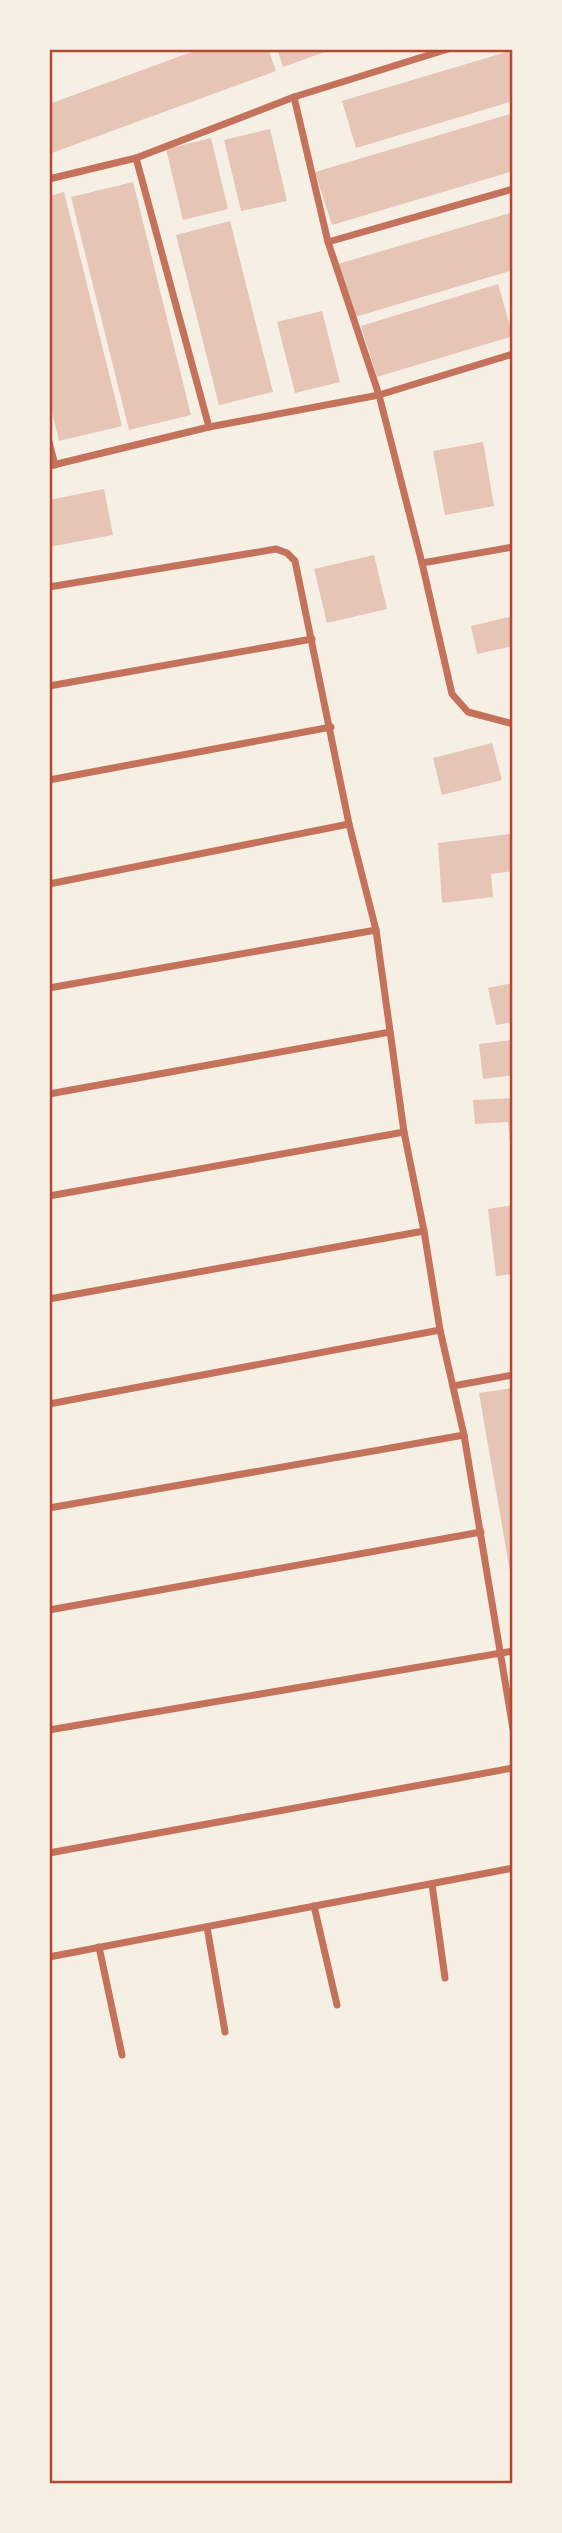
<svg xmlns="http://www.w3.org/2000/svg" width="562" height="2533" viewBox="0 0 562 2533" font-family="'Open Sans',sans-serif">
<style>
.building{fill:#e6c5b7}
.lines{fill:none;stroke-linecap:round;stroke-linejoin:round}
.minor{stroke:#c5725c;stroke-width:7}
.neatline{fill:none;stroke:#b5482f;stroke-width:2.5}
</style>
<rect width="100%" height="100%" fill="#f6efe4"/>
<!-- building -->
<g class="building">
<polygon points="200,49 268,49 276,71 49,154 49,104"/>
<polygon points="277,49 333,49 283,67"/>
<polygon points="513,50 513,101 356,148 342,101"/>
<polygon points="513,113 513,171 332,225 315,172"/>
<polygon points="270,129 287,201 241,211 224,140"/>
<polygon points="211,138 228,209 183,220 166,149"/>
<polygon points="133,182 191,415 129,430 71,197"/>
<polygon points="64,192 122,426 59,441 49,400 49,196"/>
<polygon points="513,212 513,270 355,317 338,264"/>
<polygon points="230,221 273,392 219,405 176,235"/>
<polygon points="498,284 513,336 377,377 361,326"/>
<polygon points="322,311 340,382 295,393 277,322"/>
<polygon points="483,442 494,506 445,515 433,451"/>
<polygon points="104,489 113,535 49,547 49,500"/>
<polygon points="374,555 387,609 327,623 314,569"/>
<polygon points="513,616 513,646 477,654 471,626"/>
<polygon points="492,743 502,780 442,795 433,758"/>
<polygon points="511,834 513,871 491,874 493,897 442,903 438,843"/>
<polygon points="513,983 513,1022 496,1025 488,988"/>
<polygon points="513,1040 513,1075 483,1079 479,1044"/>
<polygon points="513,1098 513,1142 510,1142 508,1122 475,1124 473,1100"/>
<polygon points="513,1205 513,1274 496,1276 488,1209"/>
<polygon points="513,1388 513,1583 512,1583 479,1393"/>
</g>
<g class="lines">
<!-- minor -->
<g class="minor">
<polyline points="294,97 328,242 379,395 422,563 452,694 468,712 513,724"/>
<polyline points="136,158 209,427"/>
<polyline points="49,179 136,158 294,97 448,49"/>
<polyline points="328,242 513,189"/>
<polyline points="49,442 55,465"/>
<polyline points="49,466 209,427 379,395 513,354"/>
<polyline points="422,563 513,547"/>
<polyline points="49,587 276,549 287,553 295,561 349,824 376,930 404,1132 424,1231 440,1330 464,1435 513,1729"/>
<polyline points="49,686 312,639"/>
<polyline points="49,780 331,727"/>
<polyline points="49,884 349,824"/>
<polyline points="49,988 376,930"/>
<polyline points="49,1094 390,1032"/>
<polyline points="49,1196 404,1132"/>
<polyline points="49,1299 424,1231"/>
<polyline points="453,1386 513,1375"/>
<polyline points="49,1404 440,1330"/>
<polyline points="49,1508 464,1435"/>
<polyline points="49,1610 481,1532"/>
<polyline points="49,1730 513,1651"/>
<polyline points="49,1853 513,1768"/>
<polyline points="432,1884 445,1978"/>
<polyline points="314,1906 337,2005"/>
<polyline points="207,1927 225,2032"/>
<polyline points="99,1947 122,2055"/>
<polyline points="49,1957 513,1868"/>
</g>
</g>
<!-- border -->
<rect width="562" height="2533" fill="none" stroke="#f6efe4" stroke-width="102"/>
<rect x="51" y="51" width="460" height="2431" class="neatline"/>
</svg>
